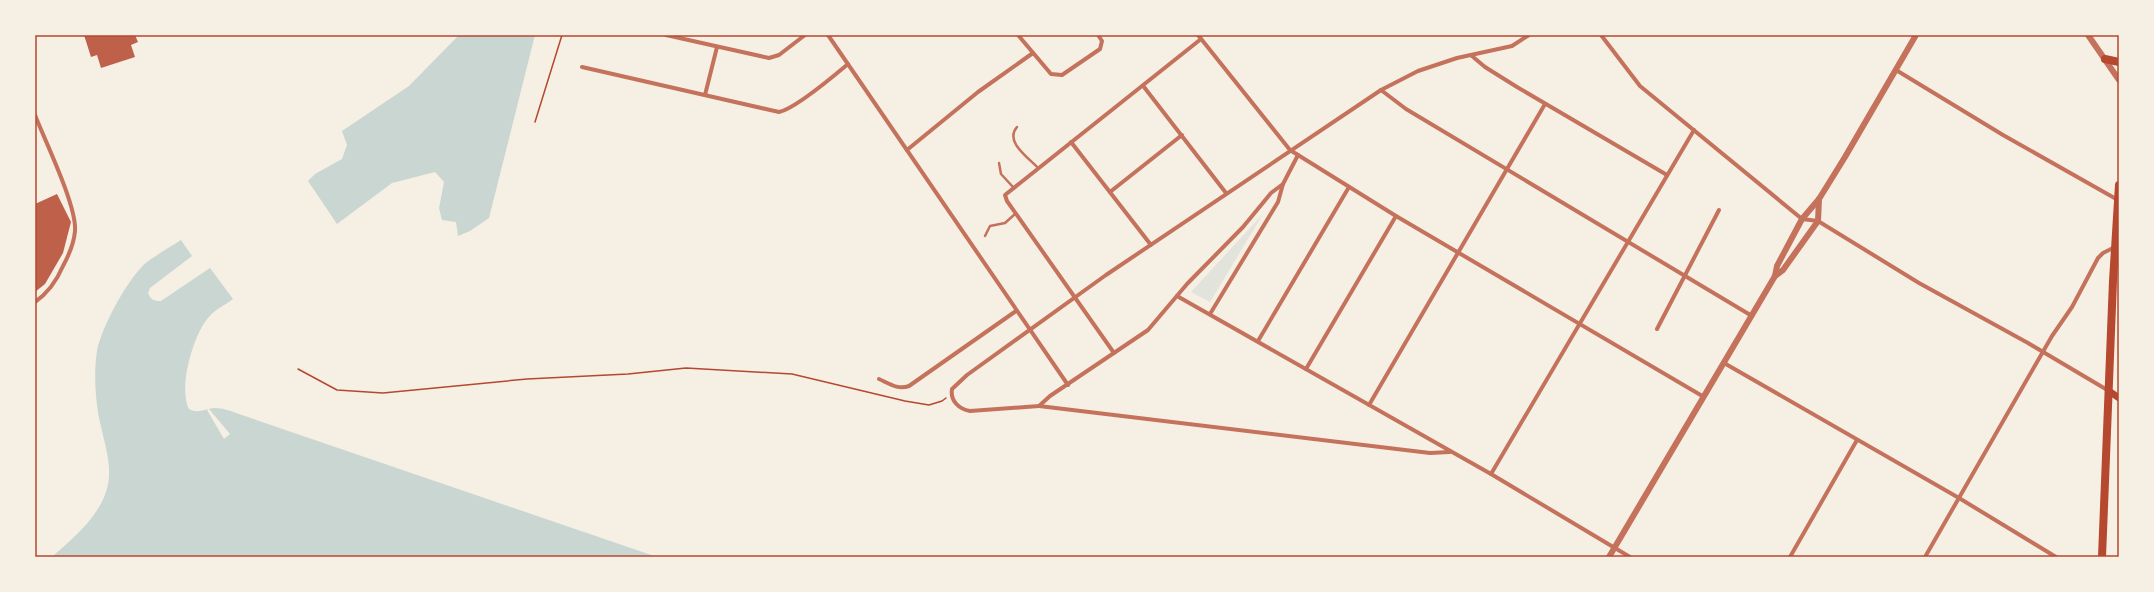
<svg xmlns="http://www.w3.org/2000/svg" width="2154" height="592" viewBox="0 0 2154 592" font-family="Quicksand,sans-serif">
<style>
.green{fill:#e2e4dc}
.water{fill:#c9d6d2}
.pier{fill:#f6efe4}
.building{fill:#bf614a}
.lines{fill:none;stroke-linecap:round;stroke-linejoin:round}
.path{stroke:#b5482f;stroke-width:1.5}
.service{stroke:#c5725c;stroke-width:2.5}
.minor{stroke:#c5725c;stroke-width:4}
.tertiary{stroke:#c5725c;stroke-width:6}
.secondary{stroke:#b5482f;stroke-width:7}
.primary{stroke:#b5482f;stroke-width:8}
.neatline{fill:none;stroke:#b5482f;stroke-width:1.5}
</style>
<rect width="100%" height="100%" fill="#f6efe4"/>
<!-- green -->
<polygon class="green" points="1263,214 1210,302 1191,292"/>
<!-- water -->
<g class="water">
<polygon points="459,35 535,35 489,218 470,231 458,236 456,222 442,220 439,208 444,182 435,172 392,183 337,224 308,181 315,174 342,159 347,145 342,131 409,86"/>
<path d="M181,240L192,256L150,288L148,293C151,300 154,301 161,301L210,268L233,299C225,305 214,310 208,318C193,335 178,389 189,409C198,414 205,409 214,408C223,408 231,411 239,414L657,557H52C72,539 97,519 106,492C115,466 102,438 98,412C95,392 94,371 97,351C101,328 129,276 147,262C158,254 170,247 181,240Z"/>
</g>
<!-- pier -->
<polygon class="pier" points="209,409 230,434 224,439 207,410"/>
<!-- building -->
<g class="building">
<polygon points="84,35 135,35 138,42 131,45 135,57 101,68 97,55 91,57"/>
<polygon points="57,194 71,222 63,253 45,284 35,292 35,204"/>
</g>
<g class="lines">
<!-- path -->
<g class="path">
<polyline points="535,122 562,35"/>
<polyline points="298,369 337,390 383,393 527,379 628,374 686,368 792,374 905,401 929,405 942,401 946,398"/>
</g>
<!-- service -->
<g class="service">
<path d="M1017,127C1004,142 1029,158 1038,168"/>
<polyline points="999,163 1001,174 1013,187"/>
<polyline points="985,236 990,226 1005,223 1015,214"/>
</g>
<!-- minor -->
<g class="minor">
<polyline points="666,35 769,58 779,55 805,35"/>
<polyline points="828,35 1068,385"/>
<polyline points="1018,35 1051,74 1062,75 1100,49 1102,41 1098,35"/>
<polyline points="1198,35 1290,150 1396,216 1704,397"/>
<polyline points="1601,35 1640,86 1802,219 1818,221 1919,283 2028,343 2109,391"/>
<polyline points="1472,56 1485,67 1517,87 1667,175"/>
<path d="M582,67L779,112C794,109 835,75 848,64"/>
<polyline points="1896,70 2003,135 2118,200"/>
<polyline points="1144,87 1226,193"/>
<polyline points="1381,90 1406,109 1752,316"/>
<polyline points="705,95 717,47"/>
<path d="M35,115C45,141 77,206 75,231C74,243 69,255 63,266C57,280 48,293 35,302"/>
<polyline points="1071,142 1151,245"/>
<polyline points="907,150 978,92 1033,53"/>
<path d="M1298,155L1283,184L1271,193L1243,227L1187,284L1148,330L1050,396L1039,406L970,411C959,409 950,401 952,389L967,375L1106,275L1381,90L1418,71L1457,58L1512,46L1529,35"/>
<polyline points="1110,192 1182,135"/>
<polyline points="1177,296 1491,474 1630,557"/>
<polyline points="1210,314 1278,202 1283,184"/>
<polyline points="1657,329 1719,210"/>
<polyline points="1258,341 1349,187"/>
<polyline points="1114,353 1007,201 1005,195 1201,39"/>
<polyline points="1724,363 1959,498 2056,557"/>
<polyline points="1306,369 1396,216"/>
<path d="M879,379C890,384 898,390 909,386L1016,311"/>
<polyline points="1369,405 1545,104"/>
<polyline points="1039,406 1430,453 1450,452"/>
<polyline points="1491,474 1694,130"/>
<polyline points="1790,557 1857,440"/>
<polyline points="1925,557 2052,336 2072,307 2098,258 2103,253 2115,247"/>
</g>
<!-- tertiary -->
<g class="tertiary">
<polyline points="2088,35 2119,80"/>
<polyline points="1775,276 1783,270 1818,221 1819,199"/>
<polyline points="1609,557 1775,276 1777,266 1802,219 1819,199 1845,157 1916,35"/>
</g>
<!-- secondary -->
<polyline class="secondary" points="2109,391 2119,398"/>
<!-- primary -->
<g class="primary">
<polyline points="2105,59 2119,62"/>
<polyline points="2102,557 2113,281 2119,185"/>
</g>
</g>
<!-- border -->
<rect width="2154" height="592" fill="none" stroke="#f6efe4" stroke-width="72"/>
<rect x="36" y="36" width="2082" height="520" class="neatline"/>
</svg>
